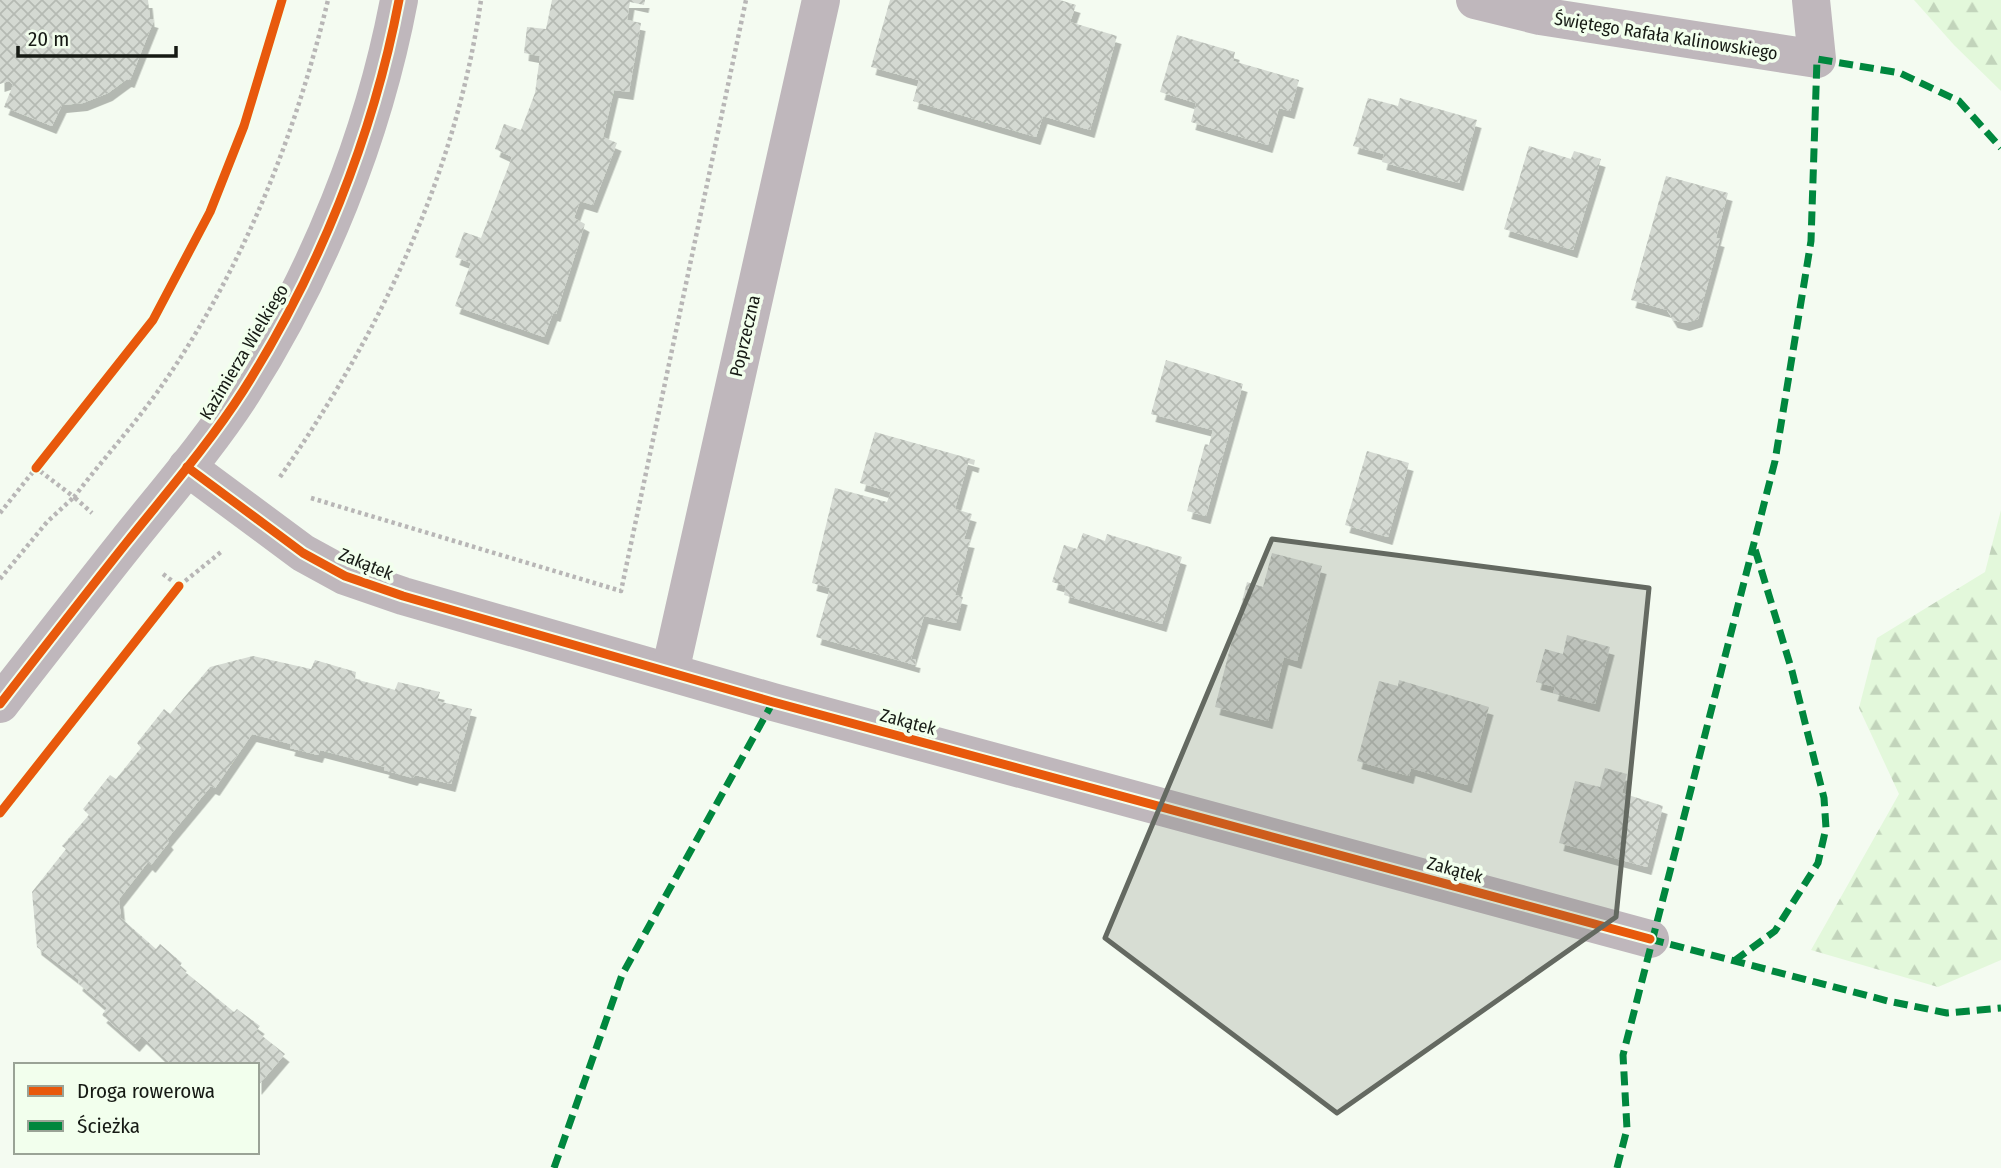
<svg xmlns="http://www.w3.org/2000/svg" width="2001" height="1168" viewBox="0 0 2001 1168" font-family="'Fira Sans Condensed',sans-serif">
<style>
.forest{fill:url(#forest-firs)}
.building{fill:url(#building-cross-hatch);filter:url(#shadow)}
.lines{fill:none;stroke-linecap:round;stroke-linejoin:round}
.path{stroke:#b8b6b6;stroke-width:4.5;stroke-dasharray:3.5 3.5;stroke-linecap:butt}
.street{stroke:#bfb7bc;stroke-width:38}
.quiet{stroke:#00873e;stroke-width:7;stroke-dasharray:14 7;stroke-linecap:butt}
.cycleway-casing{stroke:#f2ffed;stroke-width:13}
.cycleway{stroke:#e8590c;stroke-width:9}
.marked{fill:#646961;fill-opacity:0.2;stroke:#646961;stroke-width:5;stroke-linejoin:round}
.labels{text-anchor:middle;stroke-width:7;stroke-linejoin:round;paint-order:stroke}
.street-label{font-size:18px;fill:#161a14;stroke:#f2ffed}
</style>
<defs>
<pattern id="forest-firs" width="22" height="20" patternUnits="userSpaceOnUse" patternTransform="scale(1.75)"><rect width="22" height="20" fill="#e3f8db"/><path d="M5 1l3.5 6h-7zM16 11l3.5 6h-7z" fill="#c2d4bb"/></pattern>
<pattern id="building-cross-hatch" width="8" height="8" patternUnits="userSpaceOnUse" patternTransform="scale(1.75)"><rect width="8" height="8" fill="#d4d9d2"/><path d="M0 0l8 8M0 8l8-8" fill="none" stroke="#b5bab3"/></pattern>
<filter id="shadow"><feDropShadow dx="4.5" dy="8" stdDeviation="0" flood-color="#0004"/></filter>
</defs>
<rect width="100%" height="100%" fill="#f4fbf1"/>
<!-- forest -->
<g class="forest">
<polygon points="1914,0 2001,0 2001,91 1954,45"/>
<polygon points="2001,510 2001,960 1938,987 1811,950 1899,794 1859,708 1877,638 1985,572"/>
</g>
<!-- building -->
<g class="building">
<polygon points="0,0 148,0 150,19 154,20 130,80 127,79 108,93 83,103 62,105 52,126 4,107 13,85 9,81 0,84"/>
<polygon points="552,0 645,0 644,5 630,2 627,20 641,23 629,92 614,90 603,137 617,143 593,205 580,201 574,218 585,224 556,314 553,313 544,337 455,306 471,263 455,257 464,232 481,238 512,157 495,149 504,124 521,130 535,93 540,56 524,53 527,27 546,29"/>
<polygon points="890,0 1060,0 1076,5 1070,22 1117,36 1090,130 1043,116 1036,137 913,101 919,80 871,67"/>
<polygon points="1177,35 1235,52 1233,61 1299,80 1290,111 1279,108 1268,145 1191,122 1196,103 1160,92"/>
<polygon points="1368,98 1398,106 1400,98 1477,120 1459,183 1382,162 1384,154 1353,146"/>
<polygon points="1529,146 1571,159 1574,151 1601,159 1573,250 1504,229"/>
<polygon points="1666,176 1728,193 1716,238 1720,239 1698,319 1685,323 1673,320 1667,310 1631,300"/>
<polygon points="1166,360 1243,384 1206,516 1187,511 1205,444 1209,445 1213,430 1151,414"/>
<polygon points="875,432 975,460 974,465 968,463 955,509 972,514 964,539 970,540 955,595 963,597 956,623 924,616 911,659 916,660 915,665 816,637 830,588 812,583 835,488 887,502 891,492 860,483"/>
<polygon points="1367,451 1409,463 1388,537 1345,525"/>
<polygon points="1083,533 1105,541 1107,534 1182,557 1162,624 1064,595 1066,586 1052,582 1064,545 1077,549"/>
<polygon points="1272,553 1322,566 1297,661 1284,657 1268,721 1215,707 1247,582 1263,587"/>
<polygon points="1567,635 1610,647 1595,704 1553,693 1555,687 1536,682 1545,649 1563,654"/>
<polygon points="253,656 311,669 315,660 356,672 355,679 395,690 398,682 440,692 437,701 472,709 451,784 415,775 413,778 384,770 385,767 320,750 318,755 290,748 291,744 252,734 215,788 211,786 167,839 169,842 151,865 148,862 119,899 121,918 156,949 160,944 182,963 179,967 234,1012 237,1009 260,1026 256,1031 285,1054 257,1087 257,1065 172,1065 142,1036 135,1044 102,1015 107,1008 78,983 79,980 37,947 32,892 66,849 62,846 89,815 83,809 110,775 116,779 141,748 137,743 164,709 170,714 210,667"/>
<polygon points="1399,680 1489,707 1467,785 1411,768 1409,776 1357,761 1379,681 1398,686"/>
<polygon points="1605,768 1627,774 1622,793 1663,806 1647,867 1559,843 1575,781 1600,787"/>
</g>
<g class="lines">
<!-- path -->
<g class="path">
<path d="M280,477C380,333 456,175 481,0"/>
<polyline points="311,498 621,591 746,0"/>
<path d="M0,513L36,468L74,497C103,459 136,423 163,384C243,268 295,137 328,0"/>
<polyline points="163,574 179,586 221,552"/>
<polyline points="0,579 47,522 74,497 92,513"/>
</g>
<!-- street -->
<g class="street">
<polyline points="1475,0 1540,16 1817,59 1811,0"/>
<polyline points="187,467 303,553 345,576 403,596 773,702 1650,939"/>
<polyline points="670,672 821,0"/>
<path d="M0,704C42,650 84,596 127,542C167,492 209,444 243,391C318,273 373,137 399,0"/>
</g>
<!-- quiet -->
<g class="quiet">
<polyline points="1650,939 1888,1001 1947,1013 2001,1008"/>
<polyline points="1734,961 1775,931 1818,863 1826,828 1824,798 1792,671 1754,546"/>
<polyline points="554,1168 622,975 773,702"/>
<polyline points="1617,1168 1627,1129 1623,1055 1775,461 1811,241 1817,59 1900,73 1959,101 2001,148"/>
</g>
<defs>
<g id="cycleway">
<polyline points="187,467 303,553 345,576 403,596 773,702 1650,939"/>
<polyline points="36,468 153,320 210,212 244,126 282,0"/>
<path d="M0,704C42,650 84,596 127,542C167,492 209,444 243,391C318,273 373,137 399,0"/>
<polyline points="0,813 179,586"/>
</g>
</defs>
<!-- cycleway casing -->
<use href="#cycleway" class="cycleway-casing"/>
<!-- cycleway -->
<use href="#cycleway" class="cycleway"/>
</g>
<!-- marked area -->
<path class="marked" d="M1272,539L1649,588L1616,917L1337,1113L1105,938Z"/>
<g class="labels">
<!-- street labels -->
<g class="street-label">
<text transform="translate(1666 36) rotate(9)" y="6">Świętego Rafała Kalinowskiego</text>
<text transform="translate(745 336) rotate(-77)" y="6">Poprzeczna</text>
<text transform="translate(244 352) rotate(-59)" y="6">Kazimierza Wielkiego</text>
<text transform="translate(366 564) rotate(22)" y="6">Zakątek</text>
<text transform="translate(908 722) rotate(15)" y="6">Zakątek</text>
<text transform="translate(1455 870) rotate(15)" y="6">Zakątek</text>
</g>
</g>
<!-- legend -->
<rect x="14" y="1063" width="245" height="91" fill="#f2ffed" stroke="#9aa396" stroke-width="2"/>
<rect x="28" y="1086" width="35" height="10" fill="#e8590c" stroke="#9aa396" stroke-width="2"/>
<text x="77" y="1098" font-size="21" fill="#161a14">Droga rowerowa</text>
<rect x="28" y="1121" width="35" height="10" fill="#00873e" stroke="#9aa396" stroke-width="2"/>
<text x="77" y="1133" font-size="21" fill="#161a14">Ścieżka</text>
<!-- scale -->
<path d="M18 46v10h158v-10" fill="none" stroke="#161a14" stroke-width="3.5"/>
<text x="28" y="46" font-size="21" fill="#161a14" stroke="#f2ffed" stroke-width="5" paint-order="stroke">20 m</text>
</svg>
